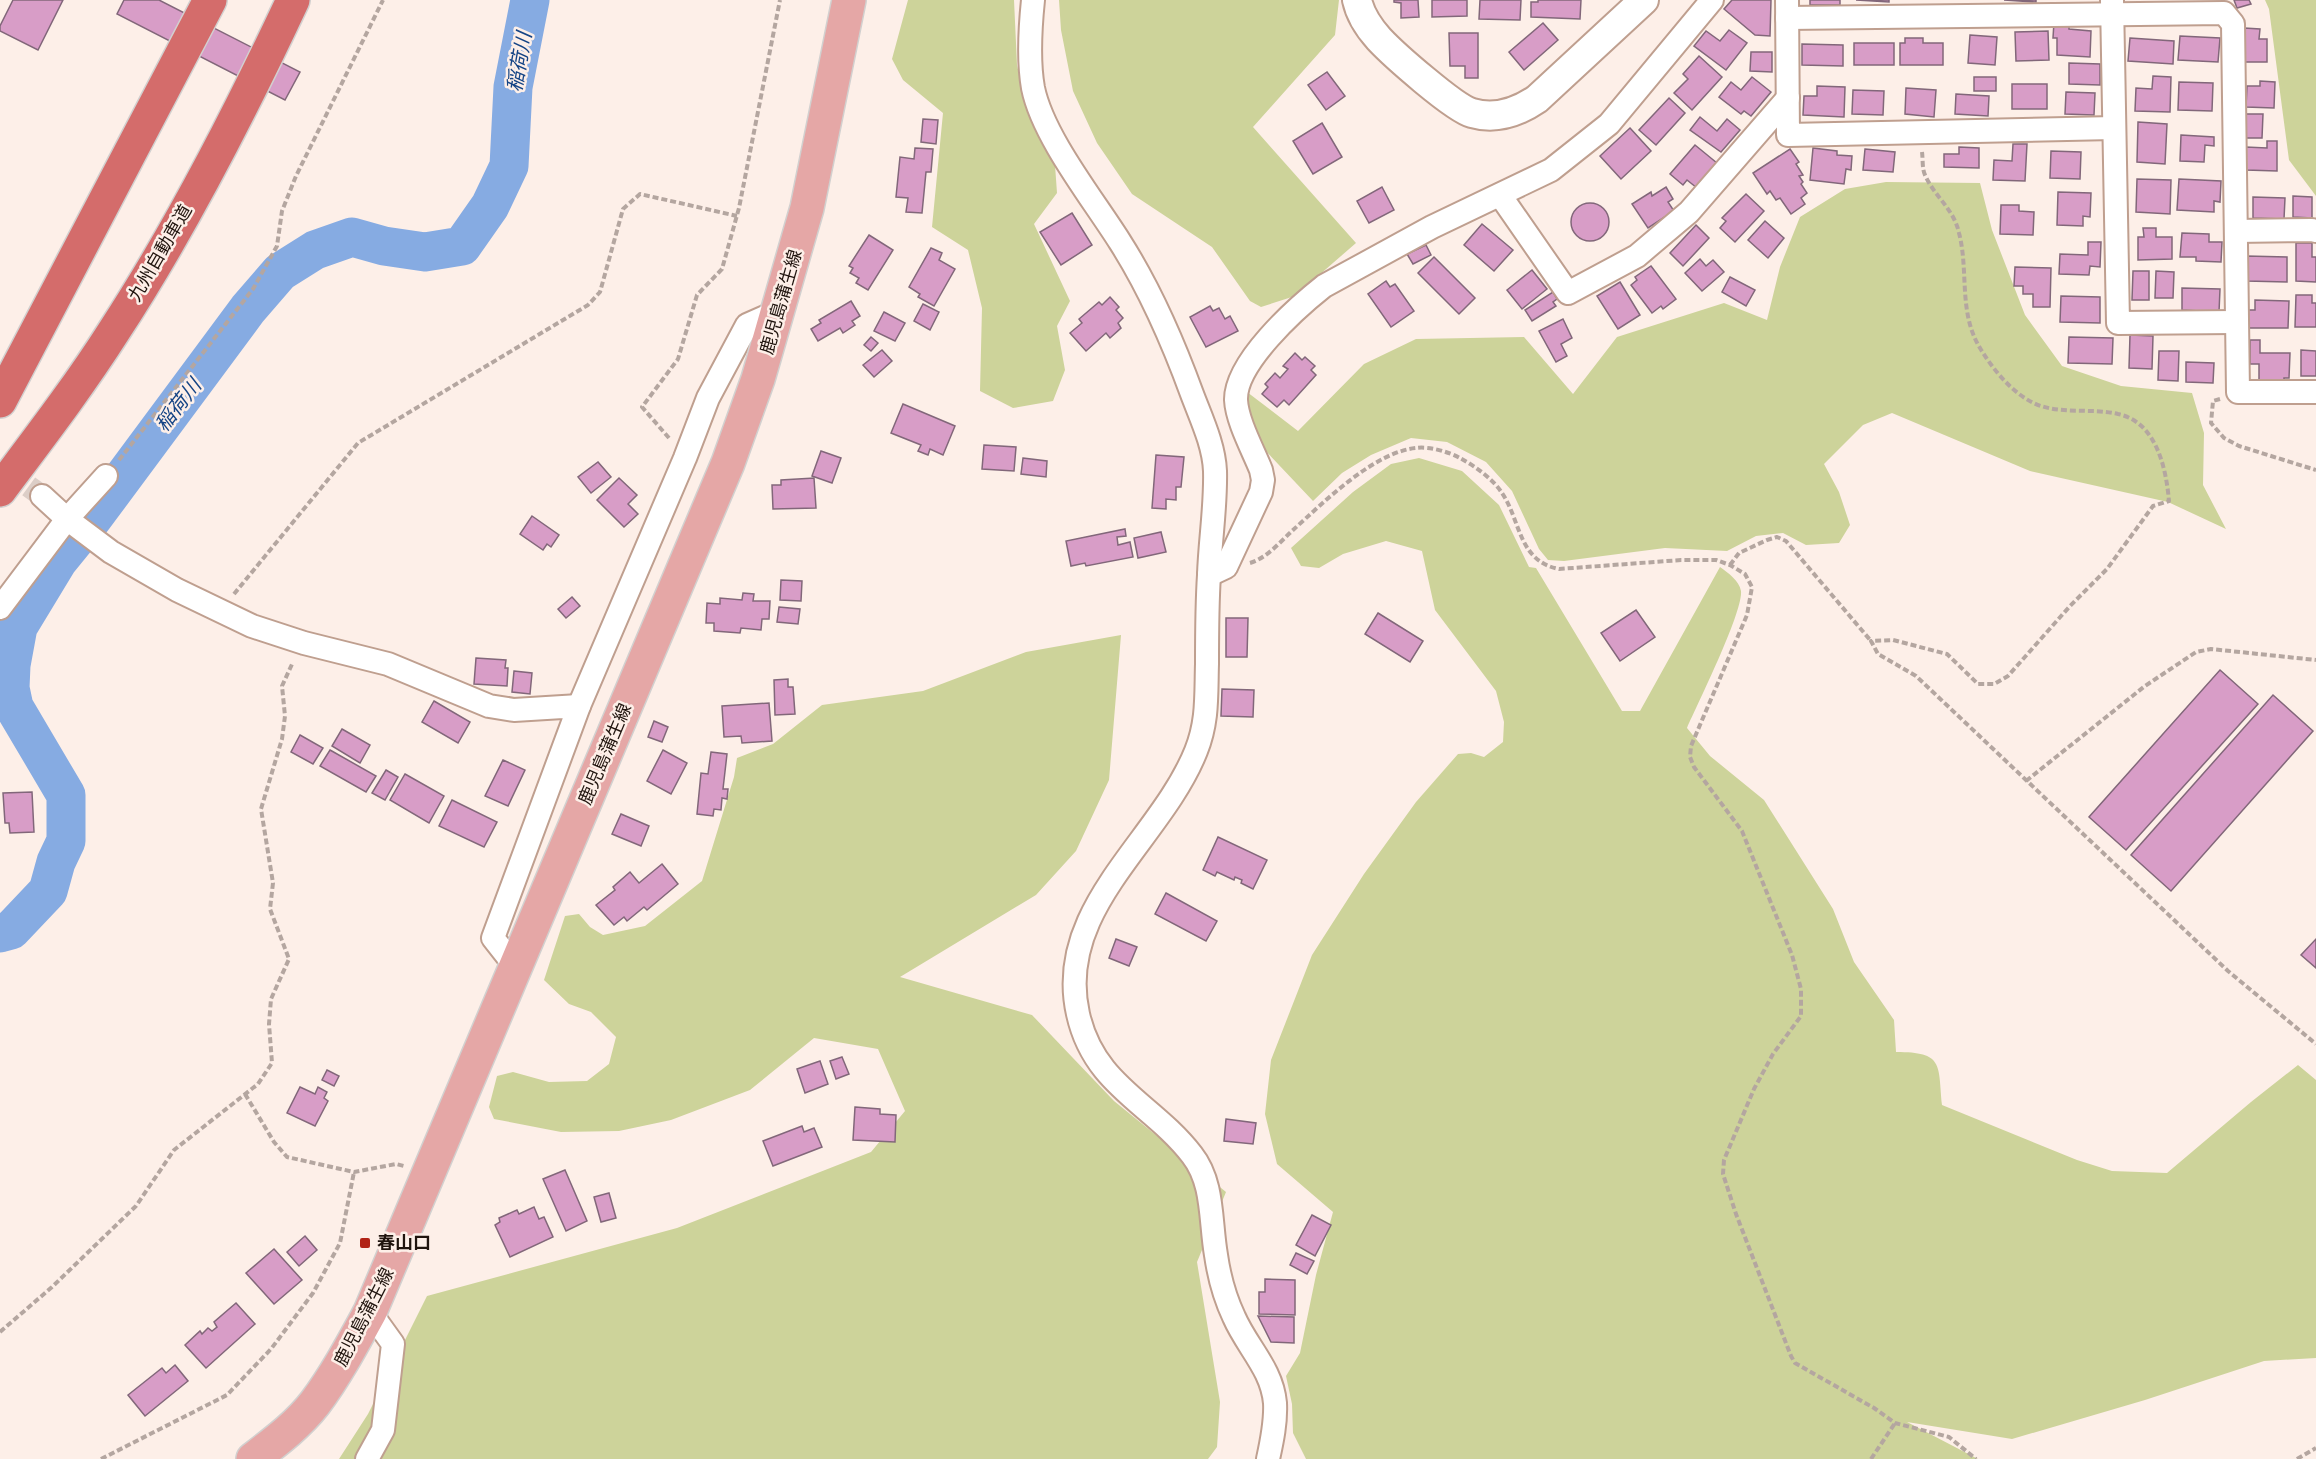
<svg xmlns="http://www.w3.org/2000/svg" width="2316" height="1459" viewBox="0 0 2316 1459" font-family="'Open Sans','Noto Sans JP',sans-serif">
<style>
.green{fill:#cdd39a}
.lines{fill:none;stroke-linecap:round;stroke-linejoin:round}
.river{stroke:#86abe2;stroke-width:39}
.building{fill:#d89dc7;stroke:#82677a;stroke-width:1.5}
.minor-tunnel{stroke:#dccec7;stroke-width:22;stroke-dasharray:22 11;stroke-linecap:butt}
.minor-casing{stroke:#bf9f8f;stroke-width:26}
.tertiary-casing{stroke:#bf9f8f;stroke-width:32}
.primary-casing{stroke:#d2d0cf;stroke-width:36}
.motorway-casing{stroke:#d2d0cf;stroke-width:36}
.path{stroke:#b4a6a0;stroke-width:4;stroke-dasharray:6 3;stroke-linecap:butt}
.minor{stroke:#fff;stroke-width:22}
.tertiary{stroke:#fff;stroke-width:28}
.primary{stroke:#e5a7a6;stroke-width:33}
.motorway{stroke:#d46c6b;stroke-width:33}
.poi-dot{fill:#b12316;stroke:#fdefe8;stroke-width:2}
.labels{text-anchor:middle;stroke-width:5;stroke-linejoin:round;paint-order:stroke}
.street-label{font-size:18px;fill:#20140e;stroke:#fdefe8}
.poi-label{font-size:18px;font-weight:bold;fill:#20140e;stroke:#fdefe8;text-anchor:start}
.water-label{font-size:20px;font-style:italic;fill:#154485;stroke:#fdefe8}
</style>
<rect width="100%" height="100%" fill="#fdefe8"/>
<!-- green -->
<g class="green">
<polygon points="908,0 1014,0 1017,65 1028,114 1055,165 1057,193 1034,224 1070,301 1057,326 1065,370 1053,401 1013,408 980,391 982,308 968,250 932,227 943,113 903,80 892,59"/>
<polygon points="1059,0 1339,0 1335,35 1253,127 1356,243 1295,296 1261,307 1250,301 1212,247 1132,194 1097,143 1073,91 1061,30"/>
<polygon points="2265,0 2316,0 2316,196 2289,160 2269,9"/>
<polygon points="1886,182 1980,183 1992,230 2025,315 2062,366 2121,386 2192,393 2204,433 2203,485 2226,529 2168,502 2030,471 1892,413 1863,425 1824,464 1839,492 1850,525 1839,543 1806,545 1783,533 1756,536 1727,551 1665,548 1564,561 1548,560 1539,549 1512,491 1486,462 1447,442 1411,438 1371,455 1342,473 1313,501 1263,448 1248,421 1245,395 1247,392 1298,431 1364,364 1416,339 1524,337 1573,394 1617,337 1724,303 1767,320 1780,267 1800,217 1845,189"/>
<path d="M1419,458L1462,471L1499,505L1529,567L1536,568L1622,711H1640L1720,567C1728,573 1739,580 1741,591C1743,612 1698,703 1687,728L1710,756L1764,800L1833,909L1854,962L1894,1020L1896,1052C1944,1052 1938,1064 1942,1105L2077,1160L2112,1171L2167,1173L2251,1102L2298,1065L2316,1080V1358L2264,1361L2145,1400L2012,1439L1907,1422L1978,1459H1306L1293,1433L1292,1404L1286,1376L1300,1353L1316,1275L1333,1212L1277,1164L1265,1114L1271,1060L1312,955L1364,874L1416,802L1458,754L1471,753L1484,757L1503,742L1504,722L1496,691L1435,610L1422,551L1386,541L1343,554L1319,568L1301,566L1291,548L1353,492L1391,464Z"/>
<polygon points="1121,635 1109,780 1076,851 1036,895 900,977 1032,1015 1114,1101 1226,1192 1197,1262 1220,1402 1217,1447 1208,1459 339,1459 368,1414 427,1296 677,1228 871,1152 905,1111 878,1049 814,1038 750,1090 671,1120 619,1131 561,1132 494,1119 489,1107 497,1076 513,1072 549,1082 587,1081 609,1064 616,1037 591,1012 569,1004 544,980 565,916 579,914 590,927 603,935 645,926 702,881 734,777 737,758 773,744 822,705 923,691 1026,652"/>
</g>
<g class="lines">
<!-- river -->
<polyline class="river" points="0,933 11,930 48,891 56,862 66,841 66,795 14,707 10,688 11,665 18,627 58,561 93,518 248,309 280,272 315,250 352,237 384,246 425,252 462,246 490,206 509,166 513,87 530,0"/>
</g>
<!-- building -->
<g class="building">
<polygon points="13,0 63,0 38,50 0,31 0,26"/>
<polygon points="124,0 159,0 300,72 285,100 117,14"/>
<polygon points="1394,0 1418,0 1419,17 1401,18 1401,3 1394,2"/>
<polygon points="1432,0 1467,0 1467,16 1432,17"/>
<polygon points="1480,0 1521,0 1520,20 1479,19"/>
<polygon points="1538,0 1581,0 1580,19 1531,17 1531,2 1538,2"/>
<polygon points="1732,0 1771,0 1770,36 1755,35 1724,9"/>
<rect x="1810" y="0" width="30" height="5"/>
<polygon points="1856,0 1889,0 1889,2"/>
<polygon points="2004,0 2036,0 2036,2"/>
<polygon points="2234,0 2249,0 2251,4 2237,8"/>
<polygon points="2054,22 2069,23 2069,29 2091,31 2090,57 2057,55 2057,38 2053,38"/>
<polygon points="1543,23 1558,40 1524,70 1509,52"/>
<polygon points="2244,28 2260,29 2259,39 2267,39 2267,62 2244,62"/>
<polygon points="1729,30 1747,43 1726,70 1694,46 1706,31 1720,41"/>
<polygon points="2048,31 2049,60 2016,61 2015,32"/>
<polygon points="1449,33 1478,33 1478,78 1465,78 1465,66 1450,66"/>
<polygon points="1970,35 1997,37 1995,65 1968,63"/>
<polygon points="2180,36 2220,38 2218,62 2178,60"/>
<polygon points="1905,38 1923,38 1923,43 1943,43 1943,65 1900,65 1900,43 1905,43"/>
<polygon points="2130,38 2174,41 2173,64 2128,61"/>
<rect x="1854" y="43" width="40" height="22"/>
<polygon points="1802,44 1843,45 1843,66 1802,65"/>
<polygon points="1751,52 1772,52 1772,72 1750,71"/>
<polygon points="1699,56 1722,77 1692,110 1674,93 1688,79 1683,74"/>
<polygon points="2069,63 2100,64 2100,85 2069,84"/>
<polygon points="1327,72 1345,96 1326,110 1308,85"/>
<polygon points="2153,76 2171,77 2170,112 2135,111 2136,88 2152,89"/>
<polygon points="1752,77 1771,92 1751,116 1744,111 1741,114 1719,97 1731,82 1741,90"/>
<rect x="1974" y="77" width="22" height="14"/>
<polygon points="2260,81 2275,82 2274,108 2246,107 2247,86 2260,86"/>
<polygon points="2179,82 2213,83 2212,111 2178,110"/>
<rect x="2012" y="84" width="35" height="25"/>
<polygon points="1817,86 1845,87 1844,117 1803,115 1804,96 1817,96"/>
<polygon points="1906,88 1936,90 1934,117 1905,114"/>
<polygon points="1853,90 1884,91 1883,115 1852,114"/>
<polygon points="2066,92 2095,93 2094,115 2065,114"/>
<polygon points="1956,94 1989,96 1988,116 1955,114"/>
<polygon points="1669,98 1685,113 1656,145 1639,130"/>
<polygon points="2245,114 2263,114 2262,138 2244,138"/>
<polygon points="1700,117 1717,131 1727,119 1740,130 1721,152 1690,130"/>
<polygon points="923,119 938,120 936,144 921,142"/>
<polygon points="2138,122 2167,124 2165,164 2137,162"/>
<polygon points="1322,123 1342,157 1313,174 1293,141"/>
<polygon points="1630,128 1651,151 1621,179 1600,156"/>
<polygon points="2181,135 2214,137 2214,146 2205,145 2204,162 2180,161"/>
<polygon points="2267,141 2277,141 2277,171 2246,170 2246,147 2267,148"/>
<polygon points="2013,144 2027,144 2025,181 1993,180 1994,160 2012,161"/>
<polygon points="1695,145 1717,163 1697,188 1687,180 1683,185 1670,174"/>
<polygon points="1959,147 1979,148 1979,168 1944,167 1944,154 1959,154"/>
<polygon points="915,148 933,149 931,172 926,172 922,213 906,212 908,198 896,197 900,157 914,159"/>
<polygon points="1813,148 1837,151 1837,155 1852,156 1851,170 1846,169 1844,184 1810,180"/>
<polygon points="1790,149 1799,162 1796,164 1803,175 1799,176 1803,182 1801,184 1807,193 1801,198 1805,204 1791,214 1780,198 1776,200 1770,191 1767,194 1753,173"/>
<polygon points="1865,149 1895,152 1893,172 1863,170"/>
<polygon points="2051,151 2081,152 2080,179 2050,178"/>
<polygon points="2137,179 2171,180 2170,214 2136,212"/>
<polygon points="2179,179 2221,181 2220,202 2214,201 2214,212 2177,210"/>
<polygon points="1382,187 1394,210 1369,223 1357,201"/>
<polygon points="1666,187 1673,199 1668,202 1674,211 1648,228 1632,204 1651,192 1652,196"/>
<polygon points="2058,192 2091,193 2090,217 2083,216 2083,226 2057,225"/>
<polygon points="1746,194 1764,211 1735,242 1720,228 1726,221 1722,218"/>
<polygon points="2293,196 2312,197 2312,218 2293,217"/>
<polygon points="2253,197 2285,198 2284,219 2253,218"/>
<circle cx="1590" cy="222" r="19"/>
<polygon points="2001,205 2019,205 2019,211 2034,212 2033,235 2000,234"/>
<polygon points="1072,213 1092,245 1061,265 1040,232"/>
<polygon points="1765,221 1784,238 1768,258 1748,240"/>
<polygon points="1482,224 1513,250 1494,271 1464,245"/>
<polygon points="1696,225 1709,238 1683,266 1670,253"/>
<polygon points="2143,228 2156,228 2156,237 2172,237 2172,259 2138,260 2138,237 2144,237"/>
<polygon points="2182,233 2209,234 2209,242 2222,242 2221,262 2196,261 2196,257 2180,257"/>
<polygon points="869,235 893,250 868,290 856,283 859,278 850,273 853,268 849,266"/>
<polygon points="2088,242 2101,242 2100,267 2090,266 2089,275 2059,274 2060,254 2088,255"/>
<polygon points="2296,243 2312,243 2312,257 2316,257 2316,282 2296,281"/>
<polygon points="1426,245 1431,255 1413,264 1407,254"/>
<polygon points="931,248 942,253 939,260 955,269 934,306 918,297 920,294 909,287"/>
<polygon points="2246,256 2287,257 2287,282 2246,281"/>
<polygon points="1434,257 1475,298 1459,314 1418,273"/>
<polygon points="1700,259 1706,266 1713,260 1724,272 1702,291 1685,273"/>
<polygon points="1651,266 1676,299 1663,309 1661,306 1652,313 1631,285 1637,280 1635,277"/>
<polygon points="2015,267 2051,268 2050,307 2033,307 2033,294 2023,294 2023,286 2014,286"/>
<polygon points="1532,270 1547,289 1522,309 1507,290"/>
<polygon points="2133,271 2149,271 2149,300 2132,300"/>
<polygon points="2156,271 2174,272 2173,298 2155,298"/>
<polygon points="1730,277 1755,290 1746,306 1722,292"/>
<polygon points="1386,281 1390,287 1395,284 1414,311 1391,327 1368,294"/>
<polygon points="1620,282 1640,315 1618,329 1597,296"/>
<polygon points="2182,288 2220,289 2219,312 2182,310"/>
<polygon points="1553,292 1557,299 1553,302 1556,306 1532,321 1525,310"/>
<polygon points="2296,295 2312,295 2312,303 2316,303 2316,327 2295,327"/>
<polygon points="2061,296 2100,297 2100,323 2060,322"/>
<polygon points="1110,297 1119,307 1116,310 1123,318 1118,323 1121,328 1110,338 1106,333 1086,351 1070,333 1082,323 1079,319 1099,302 1102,305"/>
<polygon points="2255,300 2289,301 2288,328 2246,328 2246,310 2255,310"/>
<polygon points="851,301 860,316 852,321 855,325 843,333 840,328 818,341 811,329 821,323 819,320"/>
<polygon points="923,304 939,312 930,330 914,321"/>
<polygon points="1210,306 1213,311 1219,308 1225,319 1230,316 1238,331 1206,347 1190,317"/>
<polygon points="884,312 905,323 895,341 874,331"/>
<polygon points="1563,319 1572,338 1561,344 1567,356 1556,362 1539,331"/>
<polygon points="2130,335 2153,336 2152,369 2129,368"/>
<polygon points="871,337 878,343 871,351 864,345"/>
<polygon points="2069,337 2113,338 2112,364 2068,363"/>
<polygon points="2250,340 2260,340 2260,353 2290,353 2289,378 2284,378 2284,380 2259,380 2259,364 2250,364"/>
<polygon points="882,350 892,361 874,377 863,365"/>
<polygon points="2301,350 2316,351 2316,376 2301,376"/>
<polygon points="2159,351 2179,351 2178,381 2158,380"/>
<polygon points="1295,353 1302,360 1305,357 1315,366 1311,370 1316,375 1289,405 1284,400 1277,407 1262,394 1268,387 1265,384 1275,373 1280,378 1288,369 1283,366"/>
<polygon points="2186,362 2214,363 2213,383 2186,382"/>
<polygon points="903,404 955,426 943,455 930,449 928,455 918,451 921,445 891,433"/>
<polygon points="984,445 1016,447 1014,471 982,469"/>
<polygon points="821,451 841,458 832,483 812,476"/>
<polygon points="1156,455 1184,457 1181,487 1176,487 1176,500 1166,499 1166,509 1152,508"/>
<polygon points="1023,458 1047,461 1046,477 1021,474"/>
<polygon points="598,462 611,477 591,493 578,477"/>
<polygon points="619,478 637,495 628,504 638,514 624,527 597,500"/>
<polygon points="814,478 816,508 773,509 772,485 781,485 781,480"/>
<polygon points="532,516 559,535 551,547 547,544 543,550 520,534"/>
<polygon points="1125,529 1126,536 1117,537 1118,545 1130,542 1133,557 1086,566 1085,563 1071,566 1066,541"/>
<polygon points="1161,532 1166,552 1138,558 1134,538"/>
<polygon points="781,580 802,581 801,601 780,600"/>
<polygon points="743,593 754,594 753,601 770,601 769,619 762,619 761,630 741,628 740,633 714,631 714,623 706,623 707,603 720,604 720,598 742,600"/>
<polygon points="572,597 580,606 566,618 558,609"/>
<polygon points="779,607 800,609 798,624 777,622"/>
<polygon points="1636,610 1655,637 1620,661 1601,633"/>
<polygon points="1378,613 1423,641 1410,662 1365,634"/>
<polygon points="1226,618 1248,618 1247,657 1226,657"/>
<polygon points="476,658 506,660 505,668 508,668 507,686 474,684"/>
<polygon points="2220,670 2258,704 2126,850 2089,817"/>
<polygon points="514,671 532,673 530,694 512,692"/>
<polygon points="788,679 788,687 793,687 795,714 775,715 774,680"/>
<polygon points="1222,689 1254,690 1253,717 1221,716"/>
<polygon points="2273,695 2313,731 2171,891 2131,855"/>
<polygon points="434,701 470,722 458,743 422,722"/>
<polygon points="769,703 772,741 742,743 741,736 724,737 722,706"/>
<polygon points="654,721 668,727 662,742 648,737"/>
<polygon points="342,729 370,745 360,763 332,746"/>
<polygon points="300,735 323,748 313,764 291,752"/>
<polygon points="330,750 376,776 366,792 320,766"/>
<polygon points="663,750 687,763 671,794 647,781"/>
<polygon points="711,752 727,754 723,789 728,789 727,799 722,798 721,810 714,809 713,816 697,814 701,773 708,774"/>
<polygon points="503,760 525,770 508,806 485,796"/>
<polygon points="386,770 398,777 385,800 372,793"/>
<polygon points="405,774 444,796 429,823 390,800"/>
<polygon points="32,792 34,832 10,833 9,823 5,823 3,793"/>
<polygon points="452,800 497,822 484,847 439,826"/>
<polygon points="621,814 649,826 641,846 612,834"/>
<polygon points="1218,837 1267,860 1253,889 1241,883 1242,880 1235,877 1234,880 1217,872 1215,876 1203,870"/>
<polygon points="662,864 678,884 647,910 644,907 627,921 624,917 614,925 596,905 615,890 613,887 630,872 639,883"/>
<polygon points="1166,893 1217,921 1206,941 1155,914"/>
<polygon points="1116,939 1137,947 1129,966 1109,958"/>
<polygon points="2316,939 2316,968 2301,955"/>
<polygon points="842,1057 849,1074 836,1079 830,1061"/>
<polygon points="820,1061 828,1084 805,1093 797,1069"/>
<polygon points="327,1070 339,1076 334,1086 322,1080"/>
<polygon points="300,1087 315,1094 318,1087 327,1092 324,1098 328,1101 315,1126 287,1113"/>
<polygon points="855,1107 880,1109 880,1114 896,1115 895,1142 853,1140"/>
<polygon points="1226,1119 1256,1123 1253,1144 1224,1141"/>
<polygon points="802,1126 804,1132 814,1128 822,1147 773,1166 763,1141"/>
<polygon points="565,1170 587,1221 566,1231 543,1179"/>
<polygon points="609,1193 616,1218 601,1222 594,1197"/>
<polygon points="534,1207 539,1219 544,1217 553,1237 510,1257 495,1225 500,1222 499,1218 517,1210 519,1214"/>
<polygon points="1312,1215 1331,1225 1315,1256 1296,1245"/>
<polygon points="305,1236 317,1250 299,1266 287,1252"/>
<polygon points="274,1249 302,1280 274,1304 246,1273"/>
<polygon points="1296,1253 1314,1261 1307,1274 1290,1265"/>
<polygon points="1265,1279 1295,1280 1295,1315 1259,1314 1259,1292 1265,1292"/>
<polygon points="236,1303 255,1324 206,1368 185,1345 200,1331 202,1334 208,1328 212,1331 217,1327 214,1322"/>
<polygon points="1258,1316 1294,1317 1294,1343 1271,1342"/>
<polygon points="175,1365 188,1381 145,1416 128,1395 162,1368 166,1373"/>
</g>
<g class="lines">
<!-- minor-tunnel -->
<polyline class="minor-tunnel" points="2,467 42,496"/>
<defs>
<g id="minor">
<path d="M1033,0C1030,29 1028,60 1033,88C1043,137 1093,199 1120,242C1150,289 1173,342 1192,394C1201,418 1214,445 1215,471C1216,506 1210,541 1209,575C1207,605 1207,635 1207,664C1206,696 1208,721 1196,751C1160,841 1054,908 1078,1014C1094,1086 1152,1103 1192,1155C1214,1183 1210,1221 1216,1255C1219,1276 1225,1298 1234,1317C1247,1347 1272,1369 1275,1403C1276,1422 1272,1441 1268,1459"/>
<polyline points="1787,0 1788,135 2114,128"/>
<polyline points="2112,1 2118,323 2236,322"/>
<polyline points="1787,18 2224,13 2233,24 2238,392 2316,392"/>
<polyline points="1500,195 1568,293 1637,256 1689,212 1788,98"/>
<polyline points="2236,231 2312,230 2316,231"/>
<polyline points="42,496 67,519 111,552 177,590 252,626 304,643 388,664 489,706 514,710 579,706 493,938 515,966"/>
<path d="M1209,575L1226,567L1261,492L1263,480L1261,470C1253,450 1237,421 1236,400C1235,363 1295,309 1324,286L1432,227L1551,170L1609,124L1712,0"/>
<polyline points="0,608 67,519 106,476"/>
<polyline points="579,706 685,458 708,398 747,325 779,311"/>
<polyline points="367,1459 383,1430 393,1344 370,1312"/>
</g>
<path id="tertiary" d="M1357,0C1360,14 1370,29 1379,39C1394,55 1454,108 1472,113C1496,120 1518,112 1537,99L1644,0"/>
<path id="primary" d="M253,1459C275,1442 298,1425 315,1403C336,1375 353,1343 370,1312L728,463L758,379L807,208L849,0"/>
<g id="motorway">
<polyline points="0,401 210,0"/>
<path d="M0,490C39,438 79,386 114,331C182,227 240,113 293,0"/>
</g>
</defs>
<!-- minor casing -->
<use href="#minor" class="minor-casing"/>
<!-- tertiary casing -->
<use href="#tertiary" class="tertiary-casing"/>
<!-- primary casing -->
<use href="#primary" class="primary-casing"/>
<!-- motorway casing -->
<use href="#motorway" class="motorway-casing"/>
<!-- path -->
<g class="path">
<path d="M1922,152C1923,159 1922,169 1925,175C1934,196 1954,209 1959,233C1969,271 1958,312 1980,348C1993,370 2016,398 2041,406C2066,414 2093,408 2118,414C2156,422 2166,467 2169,501L2153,506L2107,569L2070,606L2008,676L1994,684H1978L1947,654L1893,640L1871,641L1878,654L1916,676L2228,971L2316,1044"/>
<polyline points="2220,399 2213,401 2211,423 2224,438 2239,446 2316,470"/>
<polyline points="669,438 642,407 678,359 697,295 722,269 739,208 780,0"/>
<polyline points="119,460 253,289 277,246 282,211 296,176 383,0"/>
<path d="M1250,563C1267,558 1280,542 1293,530C1324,502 1374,452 1416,448C1429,446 1449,452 1460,458C1475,466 1493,479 1502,493C1521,521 1518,561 1559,569L1681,560H1716L1730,565L1745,574L1752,587L1747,615L1691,746L1690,757L1694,767L1742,831L1792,955L1801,989V1016L1773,1054L1754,1089L1724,1160L1723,1174L1736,1214L1791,1356L1795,1363L1874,1408L1895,1423L1949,1437L1976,1459"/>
<polyline points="1730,565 1739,553 1767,540 1777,537 1786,541 1871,641"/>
<polyline points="234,594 358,443 588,305 600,292 623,209 640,194 737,216"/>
<polyline points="2026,781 2145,686 2196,652 2211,649 2316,660"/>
<polyline points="245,1094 274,1142 287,1157 354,1172 396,1164 404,1166"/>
<polyline points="0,1332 52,1287 136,1206 174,1150 258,1084 272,1063 269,1024 271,999 289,959 270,909 273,883 261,809 282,739 285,716 282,686 293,662"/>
<polyline points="101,1459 227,1395 271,1349 313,1293 340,1243 354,1172"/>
<polyline points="1871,1459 1895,1423"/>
<polyline points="2297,1459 2316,1448"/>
</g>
<!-- minor -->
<use href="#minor" class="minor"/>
<!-- tertiary -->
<use href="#tertiary" class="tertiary"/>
<!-- primary -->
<use href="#primary" class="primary"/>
<!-- motorway -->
<use href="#motorway" class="motorway"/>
</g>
<!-- markers -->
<rect class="poi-dot" x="359" y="1237" width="12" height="12" rx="3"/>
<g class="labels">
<!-- street labels -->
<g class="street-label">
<text transform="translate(160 253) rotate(-60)" y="6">九州自動車道</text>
<text transform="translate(781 302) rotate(-74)" y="6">鹿児島蒲生線</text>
<text transform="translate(605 754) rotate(-67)" y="6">鹿児島蒲生線</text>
<text transform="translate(364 1317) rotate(-63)" y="6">鹿児島蒲生線</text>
</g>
<!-- poi labels -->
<g class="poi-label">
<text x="377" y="1249">春山口</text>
</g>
<!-- water labels -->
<g class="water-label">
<text transform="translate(519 62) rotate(-80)" y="7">稲荷川</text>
<text transform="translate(178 405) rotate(-52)" y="7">稲荷川</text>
</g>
</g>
</svg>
